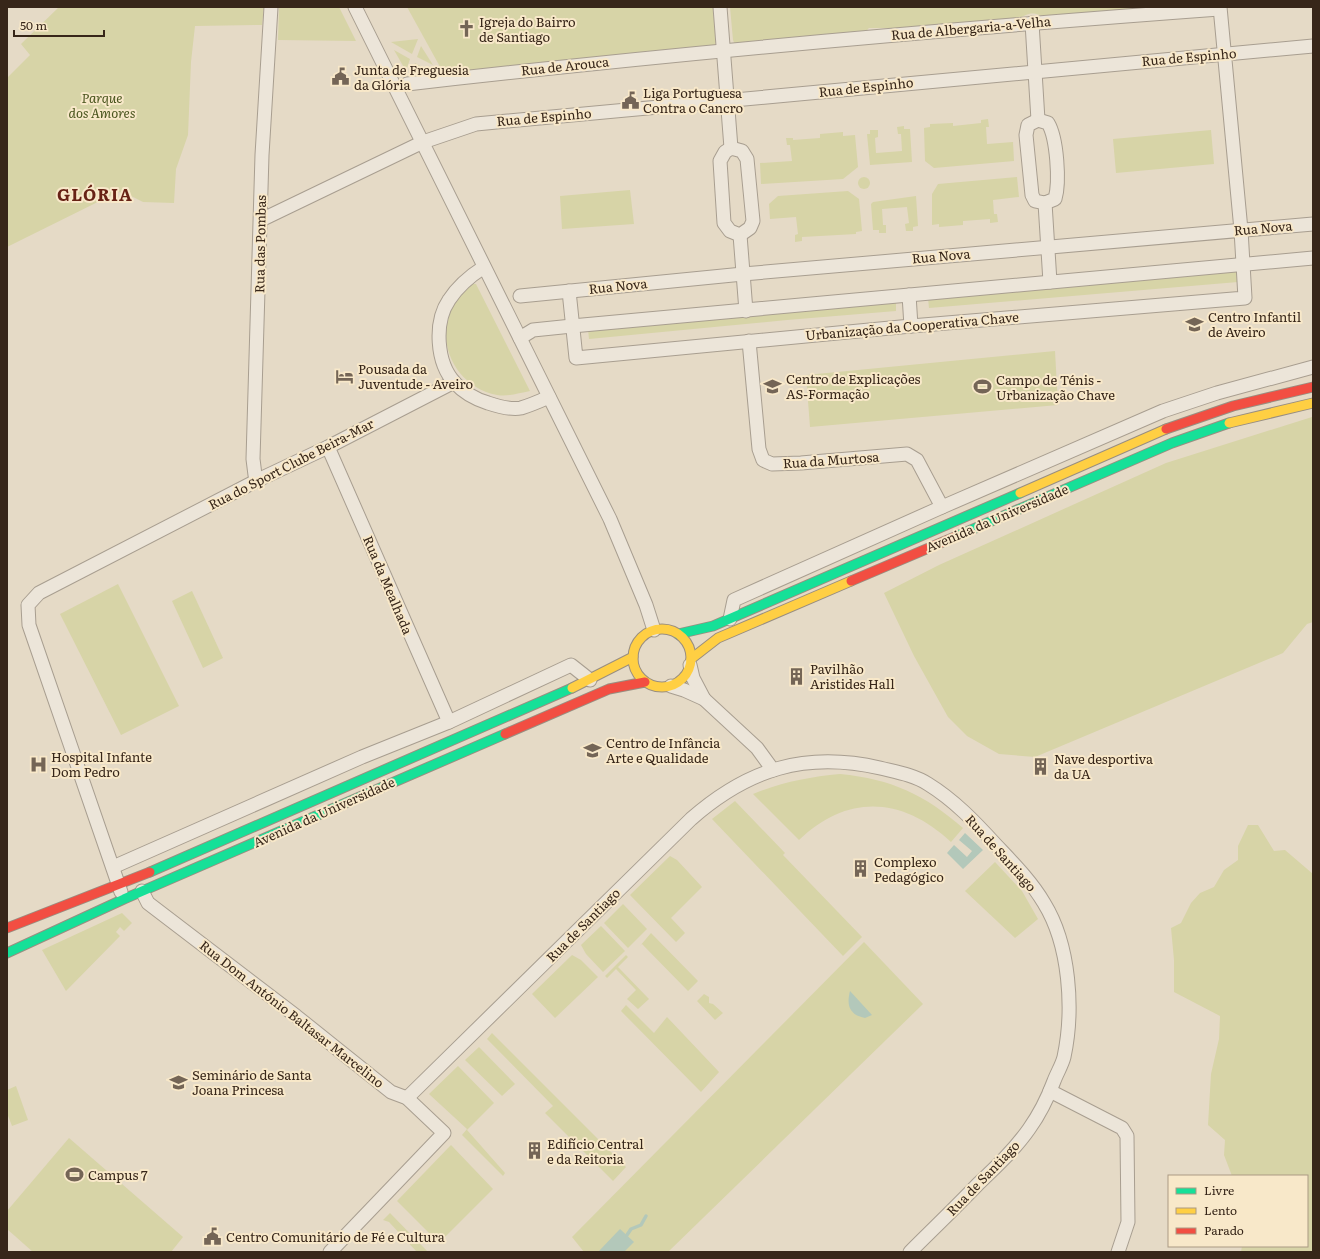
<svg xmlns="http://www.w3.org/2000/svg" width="1320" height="1259" viewBox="0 0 1320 1259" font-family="Literata,serif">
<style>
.green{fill:#d7d4a7}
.water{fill:#b3c8ba}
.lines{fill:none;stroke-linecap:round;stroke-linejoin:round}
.stream{stroke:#b3c8ba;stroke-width:3.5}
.street-casing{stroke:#a89e90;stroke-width:15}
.fast-casing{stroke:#998e80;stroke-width:11}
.slow-casing{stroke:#998e80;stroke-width:11}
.jam-casing{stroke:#998e80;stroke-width:11}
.street{stroke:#ece5d9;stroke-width:13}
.fast{stroke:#16e098;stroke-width:9}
.slow{stroke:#ffcf43;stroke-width:9}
.jam{stroke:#f24e42;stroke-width:9}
.labels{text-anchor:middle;stroke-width:4;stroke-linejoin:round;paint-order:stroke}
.poi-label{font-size:13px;fill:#372619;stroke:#f8e8c9;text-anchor:start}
.street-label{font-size:13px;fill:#372619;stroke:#f8e8c9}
.park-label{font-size:13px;font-style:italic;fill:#4a551e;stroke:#f8e8c9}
.district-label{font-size:17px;font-weight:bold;letter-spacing:1px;fill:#672215;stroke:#f8e8c9}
</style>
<rect width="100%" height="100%" fill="#e5dac6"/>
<!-- green -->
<g class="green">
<polygon points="59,7 264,7 262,25 195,26 191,62 188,135 176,169 174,203 143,202 127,194 118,192 7,247 7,78 30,55 21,44"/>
<polygon points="279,7 339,7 356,41 278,40"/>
<polygon points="407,7 713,7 716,42 714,47 444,74"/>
<path d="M730,7H1185L1048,19C1032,11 1030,12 1015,21L895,33L889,28H869L862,35L735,45L733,40Z"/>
<polygon points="418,39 412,54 391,42"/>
<polygon points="421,46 433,65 417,57"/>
<polygon points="394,50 410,59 406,71"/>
<polygon points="415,63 438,76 411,78"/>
<polygon points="988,119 989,127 986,127 987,144 1013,142 1014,161 934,168 925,161 924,128 930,127 930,124 953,123 953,126 981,123 981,120"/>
<polygon points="904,126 904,129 910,129 912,162 870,165 867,134 870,134 870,130 878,130 878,137 875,138 876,153 902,151 901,134 898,134 897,127"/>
<polygon points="1211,130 1214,164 1116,173 1113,139"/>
<polygon points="843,132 843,136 855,135 858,167 843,179 761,184 760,163 792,161 790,145 787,145 786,138 793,138 793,140 820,138 820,134"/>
<circle cx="864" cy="183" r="6"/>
<polygon points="1017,177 1019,197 993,200 994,214 997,214 998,222 990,223 990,219 963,221 963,225 939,227 939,224 932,225 932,194 938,184"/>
<polygon points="630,190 634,224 562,229 560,196"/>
<polygon points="848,191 859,199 862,231 856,232 856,234 802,237 802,241 795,242 795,235 798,234 796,217 770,219 769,204 778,196"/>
<polygon points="916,196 918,226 913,227 913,231 906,231 905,224 909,223 907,207 882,209 883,225 886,225 886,233 879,233 879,230 873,230 871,204 873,202"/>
<polygon points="1237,271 1238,282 929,308 928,298"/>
<path d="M473,284H476L479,290L530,391C519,393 508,397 497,395C455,387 432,339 455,303C459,296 466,287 473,284Z"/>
<polygon points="896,300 896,311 787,320 589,339 588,329"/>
<polygon points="1055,351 1058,405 810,427 806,375"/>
<polygon points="1312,417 1313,622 1307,624 1283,653 1035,757 999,754 967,736 948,717 914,656 884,593 939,565 1166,463"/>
<polygon points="118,584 179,706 121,735 60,614"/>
<polygon points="192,591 223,658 203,668 172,601"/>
<path d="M840,774C892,779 925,795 963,828L951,842C903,797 848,793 799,840L753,794C782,782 809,777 840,774Z"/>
<polygon points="735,801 785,853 783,855 862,937 843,956 712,819"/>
<polygon points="1248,825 1258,825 1274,851 1285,850 1313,874 1313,1252 1241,1252 1242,1246 1307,1246 1307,1176 1232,1176 1224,1155 1225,1140 1208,1125 1211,1074 1219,1039 1220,1016 1174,992 1174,960 1171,928 1181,923 1191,903 1200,893 1214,887 1224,870 1238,860 1238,846"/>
<polygon points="670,856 677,860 702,887 671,918 685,933 676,942 630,895"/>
<polygon points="995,862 1022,891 1038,919 1015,938 965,891"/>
<polygon points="623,904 647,929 628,948 604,923"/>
<polygon points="122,913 132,923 124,931 120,927 116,932 120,936 66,991 42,950"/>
<polygon points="601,926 625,951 603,972 586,954 581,945"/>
<polygon points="651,933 698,981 688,991 642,944 640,946"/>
<polygon points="864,942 923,1004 668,1252 584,1252 572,1237"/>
<polygon points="572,955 581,960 598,977 555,1018 532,994"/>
<polygon points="626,955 628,957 618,967 649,999 638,1009 627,999 636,990 616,969 607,978 605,976"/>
<polygon points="704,994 709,997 709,1003 713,1004 723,1013 715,1020 697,1001"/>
<polygon points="626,1005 654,1033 667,1017 719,1072 701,1092 621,1011"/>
<polygon points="492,1033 626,1167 613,1181 545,1113 553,1106 487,1039"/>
<polygon points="479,1047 515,1084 502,1096 465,1060"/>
<polygon points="458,1066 494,1103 467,1130 505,1173 503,1176 462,1135 467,1129 429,1094"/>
<polygon points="16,1086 28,1120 12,1126 7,1113 7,1090"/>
<polygon points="69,1138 183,1237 171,1252 33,1252 7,1229 7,1211"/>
<polygon points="451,1145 493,1189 439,1243 397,1201"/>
<polygon points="390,1213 428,1252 417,1252 389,1222 383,1220"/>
</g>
<!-- water -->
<g class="water">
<polygon points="965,833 983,850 963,869 947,853 954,845 967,857 972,851 959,840"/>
<path d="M850,991L872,1015L865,1018C850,1015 846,1006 850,991Z"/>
<polygon points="620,1229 634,1242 624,1252 598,1252"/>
</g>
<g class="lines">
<!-- stream -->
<polyline class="stream" points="627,1235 631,1229 641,1225 646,1216"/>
<defs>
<g id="street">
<polyline points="355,7 610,519 646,605 654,630"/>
<polyline points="720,7 731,148"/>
<polyline points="1032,23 1038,120"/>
<path d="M407,84C677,53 948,29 1219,9"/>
<path d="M1038,120L1048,123C1057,138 1060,182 1055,199L1045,203L1035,201L1032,195L1026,135L1028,125Z"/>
<polygon points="731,148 742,151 747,159 753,221 750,228 740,235 730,231 724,223 720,161 725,152"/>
<polyline points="1045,203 1050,282"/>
<polyline points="261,220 423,142 476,124 1313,46"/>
<polyline points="740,235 746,311"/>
<path d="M484,267C470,276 458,286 449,300C434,322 436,363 455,383C464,393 475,399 488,403C497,406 511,410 521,408C531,405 540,401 549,397"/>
<polyline points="569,291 576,358 911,326 1245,298 1241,230 1220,7"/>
<polyline points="909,295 911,326"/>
<polyline points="520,296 743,274 1313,224"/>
<polyline points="520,338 533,330 572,326 1313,258"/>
<polyline points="749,341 759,449 763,460 772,464 801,463 907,454 917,460 942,507"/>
<polyline points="328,447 449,722"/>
<polyline points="258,480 255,475 253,459 262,155 271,7"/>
<polyline points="730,619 734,600 942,507 1163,411 1217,393 1313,367"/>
<polyline points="690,665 693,678 704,699"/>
<polyline points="671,686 684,690 704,699 757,748 773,770"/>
<polyline points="113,867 362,757 449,722 571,665 590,680"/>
<polyline points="142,891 148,903 296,1016 391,1092 407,1098 444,1133 330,1252"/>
<polyline points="121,892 29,625 28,605 39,593 258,480 328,447 454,382"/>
<polyline points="1050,1091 1122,1128 1127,1136 1128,1222 1118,1252"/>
<path d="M407,1098L691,819C748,769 805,751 880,768C896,772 914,775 928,784C954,800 975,822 996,845C1013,863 1031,881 1044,903C1070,945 1074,1010 1064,1057C1062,1065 1057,1073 1054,1081C1048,1097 1039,1115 1029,1129C1015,1149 996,1167 978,1184C956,1207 933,1229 910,1252"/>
</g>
<g id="fast">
<polyline points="957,536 1172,443 1229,423"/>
<polyline points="678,634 713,626 1020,493"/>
<polyline points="150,872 572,688"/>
<polyline points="7,953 124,899 505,734"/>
</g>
<g id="slow">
<polyline points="1229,423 1313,403"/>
<polyline points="1020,493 1166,429"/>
<circle cx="662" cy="658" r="29"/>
<polyline points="691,659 718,638 851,581"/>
<polyline points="572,688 633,657"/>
</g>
<g id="jam">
<polyline points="1166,429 1233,406 1313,387"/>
<polyline points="851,581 957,536"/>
<polyline points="505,734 609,689 645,682"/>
<polyline points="7,928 150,872"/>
</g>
</defs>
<!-- street casing -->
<use href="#street" class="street-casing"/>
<!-- fast casing -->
<use href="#fast" class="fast-casing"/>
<!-- slow casing -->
<use href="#slow" class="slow-casing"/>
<!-- jam casing -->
<use href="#jam" class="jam-casing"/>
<!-- street -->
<use href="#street" class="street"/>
<!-- fast -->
<use href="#fast" class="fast"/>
<!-- slow -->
<use href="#slow" class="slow"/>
<!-- jam -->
<use href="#jam" class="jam"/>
</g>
<!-- icons -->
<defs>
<symbol id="church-bare" viewBox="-9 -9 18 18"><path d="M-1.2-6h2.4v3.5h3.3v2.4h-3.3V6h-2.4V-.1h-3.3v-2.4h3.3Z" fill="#746556" stroke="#f8e8c9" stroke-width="2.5" paint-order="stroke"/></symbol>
<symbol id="civic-bare" viewBox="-9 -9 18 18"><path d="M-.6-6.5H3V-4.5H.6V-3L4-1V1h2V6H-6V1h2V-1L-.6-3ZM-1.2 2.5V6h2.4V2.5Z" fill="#746556" stroke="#f8e8c9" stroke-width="2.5" paint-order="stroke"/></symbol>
<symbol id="school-bare" viewBox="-9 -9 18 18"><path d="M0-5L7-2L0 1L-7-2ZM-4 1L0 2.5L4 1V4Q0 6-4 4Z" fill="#746556" stroke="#f8e8c9" stroke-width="2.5" paint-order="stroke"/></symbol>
<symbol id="hotel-bare" viewBox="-9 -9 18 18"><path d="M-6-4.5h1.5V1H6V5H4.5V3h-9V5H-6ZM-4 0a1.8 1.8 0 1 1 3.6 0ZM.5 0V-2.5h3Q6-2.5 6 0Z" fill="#746556" stroke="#f8e8c9" stroke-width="2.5" paint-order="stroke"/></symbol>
<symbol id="stadium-bare" viewBox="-9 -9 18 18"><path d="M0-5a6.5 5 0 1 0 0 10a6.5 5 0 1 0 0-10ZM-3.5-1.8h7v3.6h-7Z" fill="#746556" stroke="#f8e8c9" stroke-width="2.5" paint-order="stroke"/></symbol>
<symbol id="building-bare" viewBox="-9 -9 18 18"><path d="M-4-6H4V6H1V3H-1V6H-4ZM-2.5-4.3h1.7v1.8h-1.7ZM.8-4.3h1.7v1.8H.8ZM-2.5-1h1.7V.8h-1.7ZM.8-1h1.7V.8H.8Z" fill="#746556" stroke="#f8e8c9" stroke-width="2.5" paint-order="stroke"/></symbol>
<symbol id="hospital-bare" viewBox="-9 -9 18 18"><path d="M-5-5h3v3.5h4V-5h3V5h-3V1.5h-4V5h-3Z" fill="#746556" stroke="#f8e8c9" stroke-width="2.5" paint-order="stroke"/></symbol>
<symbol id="university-bare" viewBox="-9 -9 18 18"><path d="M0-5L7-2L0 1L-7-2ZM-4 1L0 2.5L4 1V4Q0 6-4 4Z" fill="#746556" stroke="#f8e8c9" stroke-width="2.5" paint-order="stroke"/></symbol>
</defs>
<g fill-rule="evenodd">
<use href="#church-bare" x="454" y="16" width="25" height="25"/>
<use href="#civic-bare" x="328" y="64" width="25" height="25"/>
<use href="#civic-bare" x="618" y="88" width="25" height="25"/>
<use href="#school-bare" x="1182" y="312" width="25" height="25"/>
<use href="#hotel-bare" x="332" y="364" width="25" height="25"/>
<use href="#school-bare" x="760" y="374" width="25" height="25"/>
<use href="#stadium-bare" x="970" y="374" width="25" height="25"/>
<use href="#building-bare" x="784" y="664" width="25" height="25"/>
<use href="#school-bare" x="580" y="738" width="25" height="25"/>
<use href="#hospital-bare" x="26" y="752" width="25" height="25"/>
<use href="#building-bare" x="1028" y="754" width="25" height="25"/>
<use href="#building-bare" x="848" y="856" width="25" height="25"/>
<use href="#university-bare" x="166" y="1070" width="25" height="25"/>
<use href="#building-bare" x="522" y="1138" width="25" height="25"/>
<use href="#stadium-bare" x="62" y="1162" width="25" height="25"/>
<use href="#civic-bare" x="200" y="1224" width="25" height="25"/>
</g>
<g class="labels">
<!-- poi labels -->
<g class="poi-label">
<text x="479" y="27">Igreja do Bairro<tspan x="479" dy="15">de Santiago</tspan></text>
<text x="354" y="75">Junta de Freguesia<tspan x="354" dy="15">da Glória</tspan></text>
<text x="643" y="98">Liga Portuguesa<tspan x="643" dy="15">Contra o Cancro</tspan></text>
<text x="1208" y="322">Centro Infantil<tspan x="1208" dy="15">de Aveiro</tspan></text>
<text x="358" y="374">Pousada da<tspan x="358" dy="15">Juventude - Aveiro</tspan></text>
<text x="786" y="384">Centro de Explicações<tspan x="786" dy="15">AS-Formação</tspan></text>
<text x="996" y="385">Campo de Ténis -<tspan x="996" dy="15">Urbanização Chave</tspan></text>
<text x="810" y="674">Pavilhão<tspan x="810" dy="15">Aristides Hall</tspan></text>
<text x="606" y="748">Centro de Infância<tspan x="606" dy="15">Arte e Qualidade</tspan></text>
<text x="51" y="762">Hospital Infante<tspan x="51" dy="15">Dom Pedro</tspan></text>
<text x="1054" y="764">Nave desportiva<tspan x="1054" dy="15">da UA</tspan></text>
<text x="874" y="867">Complexo<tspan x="874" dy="15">Pedagógico</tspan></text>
<text x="192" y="1080">Seminário de Santa<tspan x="192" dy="15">Joana Princesa</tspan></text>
<text x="547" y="1149">Edifício Central<tspan x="547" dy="15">e da Reitoria</tspan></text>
<text x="88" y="1180">Campus 7</text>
<text x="226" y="1242">Centro Comunitário de Fé e Cultura</text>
</g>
<!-- street labels -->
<g class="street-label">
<text transform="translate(971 28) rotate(-5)" y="5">Rua de Albergaria-a-Velha</text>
<text transform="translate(1189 57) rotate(-5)" y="5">Rua de Espinho</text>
<text transform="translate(565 66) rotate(-6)" y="5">Rua de Arouca</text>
<text transform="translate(866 87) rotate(-6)" y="5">Rua de Espinho</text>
<text transform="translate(544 117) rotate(-5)" y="5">Rua de Espinho</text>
<text transform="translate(1263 228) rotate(-5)" y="5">Rua Nova</text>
<text transform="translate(260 244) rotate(-89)" y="5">Rua das Pombas</text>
<text transform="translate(941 256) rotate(-5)" y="5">Rua Nova</text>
<text transform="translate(618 286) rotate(-6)" y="5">Rua Nova</text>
<text transform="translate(912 326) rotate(-5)" y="5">Urbanização da Cooperativa Chave</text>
<text transform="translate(831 460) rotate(-4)" y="5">Rua da Murtosa</text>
<text transform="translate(291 464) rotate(-27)" y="5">Rua do Sport Clube Beira-Mar</text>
<text transform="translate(997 518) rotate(-23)" y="5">Avenida da Universidade</text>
<text transform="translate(388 585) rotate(67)" y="5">Rua da Mealhada</text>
<text transform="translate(324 812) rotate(-24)" y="5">Avenida da Universidade</text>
<text transform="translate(1001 853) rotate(48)" y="5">Rua de Santiago</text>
<text transform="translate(583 925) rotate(-45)" y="5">Rua de Santiago</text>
<text transform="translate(292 1014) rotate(38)" y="5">Rua Dom António Baltasar Marcelino</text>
<text transform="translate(983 1178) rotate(-46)" y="5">Rua de Santiago</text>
</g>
<!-- park labels -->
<g class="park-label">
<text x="102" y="103">Parque<tspan x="102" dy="15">dos Amores</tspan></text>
</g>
<!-- district labels -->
<g class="district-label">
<text x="95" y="201">GLÓRIA</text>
</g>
</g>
<!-- border -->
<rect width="1320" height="1259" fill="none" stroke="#372619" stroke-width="16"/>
<!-- legend -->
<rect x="1168" y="1175" width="140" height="72" fill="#f8e8c9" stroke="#ab9a83"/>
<rect x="1176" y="1188" width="20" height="6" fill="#16e098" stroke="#ab9a83"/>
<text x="1204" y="1195" font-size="12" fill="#372619">Livre</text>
<rect x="1176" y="1208" width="20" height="6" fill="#ffcf43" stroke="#ab9a83"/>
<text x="1204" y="1215" font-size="12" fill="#372619">Lento</text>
<rect x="1176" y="1228" width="20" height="6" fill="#f24e42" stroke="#ab9a83"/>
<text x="1204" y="1235" font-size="12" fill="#372619">Parado</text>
<!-- scale -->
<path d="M14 30v6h90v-6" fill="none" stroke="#372619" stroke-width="2"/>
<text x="20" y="30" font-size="12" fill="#372619" stroke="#f8e8c9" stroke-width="3" paint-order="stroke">50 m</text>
</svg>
